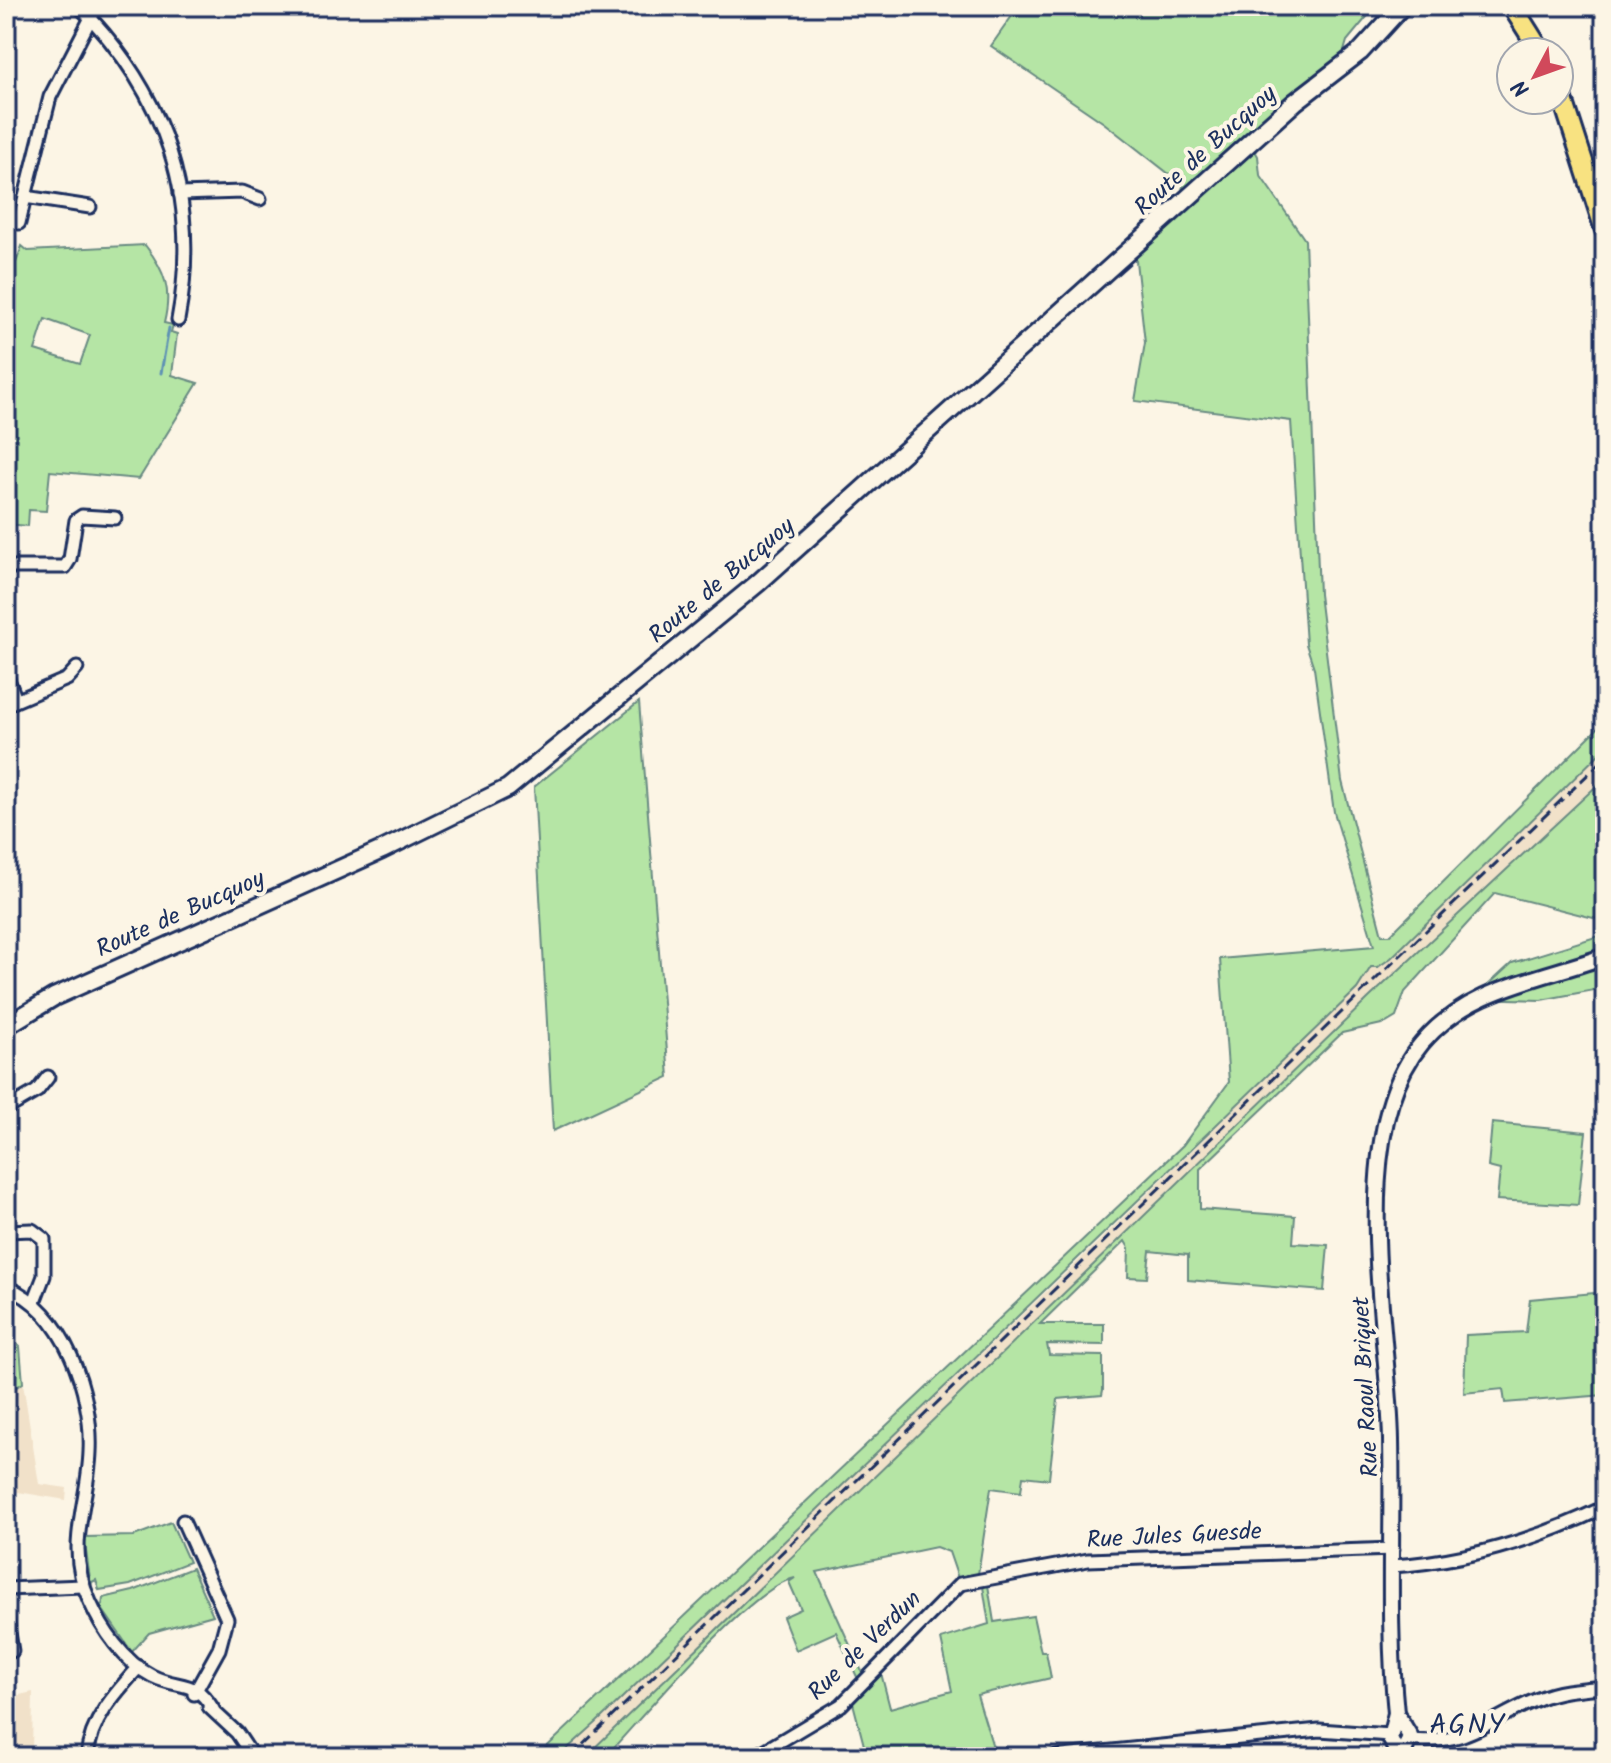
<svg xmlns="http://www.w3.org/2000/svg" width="1611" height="1763" viewBox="0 0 1611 1763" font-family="Kalam,sans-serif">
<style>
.built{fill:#f1e1c9}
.green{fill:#b5e5a5;stroke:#688a82;stroke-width:2;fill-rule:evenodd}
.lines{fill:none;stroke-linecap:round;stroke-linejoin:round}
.stream{stroke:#5f92b4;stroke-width:3}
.minor-casing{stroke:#1b2f5e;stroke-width:17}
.tertiary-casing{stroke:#1b2f5e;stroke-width:20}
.secondary-casing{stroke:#1b2f5e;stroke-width:22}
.primary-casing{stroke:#1b2f5e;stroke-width:24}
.minor{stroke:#fcf5e5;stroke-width:11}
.tertiary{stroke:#fcf5e5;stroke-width:14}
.secondary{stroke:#fcf5e5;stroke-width:16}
.primary{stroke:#f8e281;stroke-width:18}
.rail{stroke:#1b2f5e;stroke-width:3;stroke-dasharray:12 6;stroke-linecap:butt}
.labels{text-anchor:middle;stroke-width:8;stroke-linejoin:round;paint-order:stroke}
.street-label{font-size:24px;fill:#1b2f5e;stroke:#fcf5e5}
.quarter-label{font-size:28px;letter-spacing:2px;fill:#1b2f5e;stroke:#fcf5e5}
</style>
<rect width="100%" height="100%" fill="#fcf5e5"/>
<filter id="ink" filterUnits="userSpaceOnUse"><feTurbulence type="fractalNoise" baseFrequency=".0125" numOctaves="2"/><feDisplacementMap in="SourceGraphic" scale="16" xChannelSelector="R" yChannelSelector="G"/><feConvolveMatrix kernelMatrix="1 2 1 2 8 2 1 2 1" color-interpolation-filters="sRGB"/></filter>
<g filter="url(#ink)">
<!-- built -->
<g class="built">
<polygon points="1605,748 1605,778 1370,997 585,1757 558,1757 1094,1246 1357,989 1371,967 1378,967 1391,958"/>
<polygon points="23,1383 39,1484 67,1488 66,1500 6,1490 6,1393"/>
<polygon points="33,1692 32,1757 6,1757 6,1698"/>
</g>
<!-- green -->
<g class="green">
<polygon points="1019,6 1376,6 1347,41 1340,65 1250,142 1258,156 1260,175 1305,240 1319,594 1342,781 1382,935 1390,935 1605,721 1605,748 1391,958 1378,967 1371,967 1357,989 597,1722 558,1757 536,1757 1183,1145 1229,1082 1220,959 1374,946 1334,812 1314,668 1306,644 1291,421 1135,401 1145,343 1136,261 1128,251 1180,204 1183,185 1104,123 991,46"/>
<path d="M145,245C166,272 172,291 164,323L173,325L171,332L177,334L172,375L198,383L139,479L50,471L46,511L29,510L28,526L6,524V290L12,246L17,260L22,246L28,251ZM45,319L90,335L80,364L35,350Z"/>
<polygon points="639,702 669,1077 553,1131 534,787"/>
<path d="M1605,778V921L1495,893L1405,992L1396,1017L1386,1023L1342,1033L1200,1169V1209L1295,1216L1293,1243L1328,1245L1324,1291L1188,1280V1255L1150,1251L1147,1278L1128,1277L1129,1248L1125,1241L1040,1324H1104V1345L1047,1344L1049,1355L1103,1356V1390L1102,1395L1058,1399L1049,1479L1023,1476L1021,1492L991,1488L977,1581L960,1584L949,1552L936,1547L817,1572L863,1674L858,1679L836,1632L796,1650L783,1617L801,1609L789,1582L795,1578C752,1585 641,1719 605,1757H585L1370,997Z"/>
<polygon points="1605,934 1605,988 1541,1000 1474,998 1512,963"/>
<polygon points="1492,1123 1586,1132 1578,1205 1497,1200 1500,1170 1488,1167"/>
<polygon points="1594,1293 1605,1364 1605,1395 1505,1403 1503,1389 1464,1393 1466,1335 1526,1332 1530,1299"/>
<polygon points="14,1341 20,1347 23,1383 6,1393 6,1343"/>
<polygon points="171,1522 189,1562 130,1585 99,1590 96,1580 92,1582 91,1587 84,1537 134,1536"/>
<polygon points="192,1568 213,1615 149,1633 132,1652 98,1603 102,1606 103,1598 133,1591"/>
<polygon points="987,1579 994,1622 1033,1616 1041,1652 1046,1652 1051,1678 977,1695 996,1757 867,1757 853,1703 881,1673 890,1708 952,1691 941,1639 989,1624 982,1580"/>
</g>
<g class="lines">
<!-- stream -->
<polyline class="stream" points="161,373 169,328"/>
<defs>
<g id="minor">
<path d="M79,6C166,94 201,197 178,320"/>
<polyline points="180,194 242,192 260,199"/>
<polyline points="25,197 50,97 97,6"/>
<polyline points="19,223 25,197 90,207"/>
<polyline points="6,567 65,567 70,559 76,520 82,516 115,518"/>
<polyline points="6,674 16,700"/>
<polyline points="6,705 67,679 77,668"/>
<polyline points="6,1109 37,1091 48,1077"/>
<polyline points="6,1231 32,1230 44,1239 44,1276 34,1302"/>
<path d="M6,1287C64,1309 93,1393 90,1452C88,1506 64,1546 90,1602C102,1629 124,1662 152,1676C180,1690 194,1678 213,1709"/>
<polyline points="183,1521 227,1619 219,1649 194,1694"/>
<path d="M1393,1566C1467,1561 1538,1539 1605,1507"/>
<polyline points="6,1589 83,1586"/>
<polyline points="6,1614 12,1651"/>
<polyline points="209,1707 237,1733 253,1757"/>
<path d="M1410,1740C1468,1746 1488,1719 1538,1699C1559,1690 1582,1689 1605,1687"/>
<path d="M87,1757C90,1721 115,1693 139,1667"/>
<polyline points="754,1757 841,1705 960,1584 1088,1560 1393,1549"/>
<polyline points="1053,1757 1319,1730 1390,1735"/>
</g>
<g id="tertiary">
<polyline points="1396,1713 1410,1736 1402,1757"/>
<path d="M1399,1757L1390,1738L1396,1713C1387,1623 1393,1530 1391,1440C1389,1329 1345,1133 1422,1043C1469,987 1540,980 1605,956"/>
</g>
<polyline id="secondary" points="6,1026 54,997 382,850 508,788 758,583 1295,102 1360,52 1402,6"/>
<g id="primary">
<polyline points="1512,6 1541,52"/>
<polyline points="1559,87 1605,230"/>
</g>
</defs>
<!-- minor casing -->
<use href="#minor" class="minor-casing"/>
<!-- tertiary casing -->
<use href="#tertiary" class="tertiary-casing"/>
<!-- secondary casing -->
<use href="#secondary" class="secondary-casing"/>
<!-- primary casing -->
<use href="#primary" class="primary-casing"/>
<!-- minor -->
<use href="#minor" class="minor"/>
<!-- tertiary -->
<use href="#tertiary" class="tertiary"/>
<!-- secondary -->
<use href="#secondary" class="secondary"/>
<!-- primary -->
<use href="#primary" class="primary"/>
<!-- rail -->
<polyline class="rail" points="570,1757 1605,758"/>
</g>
</g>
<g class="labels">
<!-- street labels -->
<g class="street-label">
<text transform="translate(1205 150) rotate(-42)" y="8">Route de Bucquoy</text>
<text transform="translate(721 580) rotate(-40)" y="8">Route de Bucquoy</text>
<text transform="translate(180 913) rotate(-24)" y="8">Route de Bucquoy</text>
<text transform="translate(1365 1387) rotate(-93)" y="8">Rue Raoul Briquet</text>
<text transform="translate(1174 1535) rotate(-3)" y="8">Rue Jules Guesde</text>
<text transform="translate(864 1645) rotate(-44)" y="8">Rue de Verdun</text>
</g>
<!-- quarter labels -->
<g class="quarter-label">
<text x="1468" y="1733">AGNY</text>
</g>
</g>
<!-- margin -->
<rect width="1611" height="1763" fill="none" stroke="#fcf5e5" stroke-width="32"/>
<rect x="16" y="16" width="1579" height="1731" fill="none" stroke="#1b2f5e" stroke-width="3" filter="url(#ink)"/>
<!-- north arrow -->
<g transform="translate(1535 76) rotate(229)"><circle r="38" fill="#fcf5e5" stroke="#a2a6af" stroke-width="2"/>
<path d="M0-6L14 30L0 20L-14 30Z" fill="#d1495b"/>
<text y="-12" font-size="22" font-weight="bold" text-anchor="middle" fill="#1b2f5e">N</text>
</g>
</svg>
